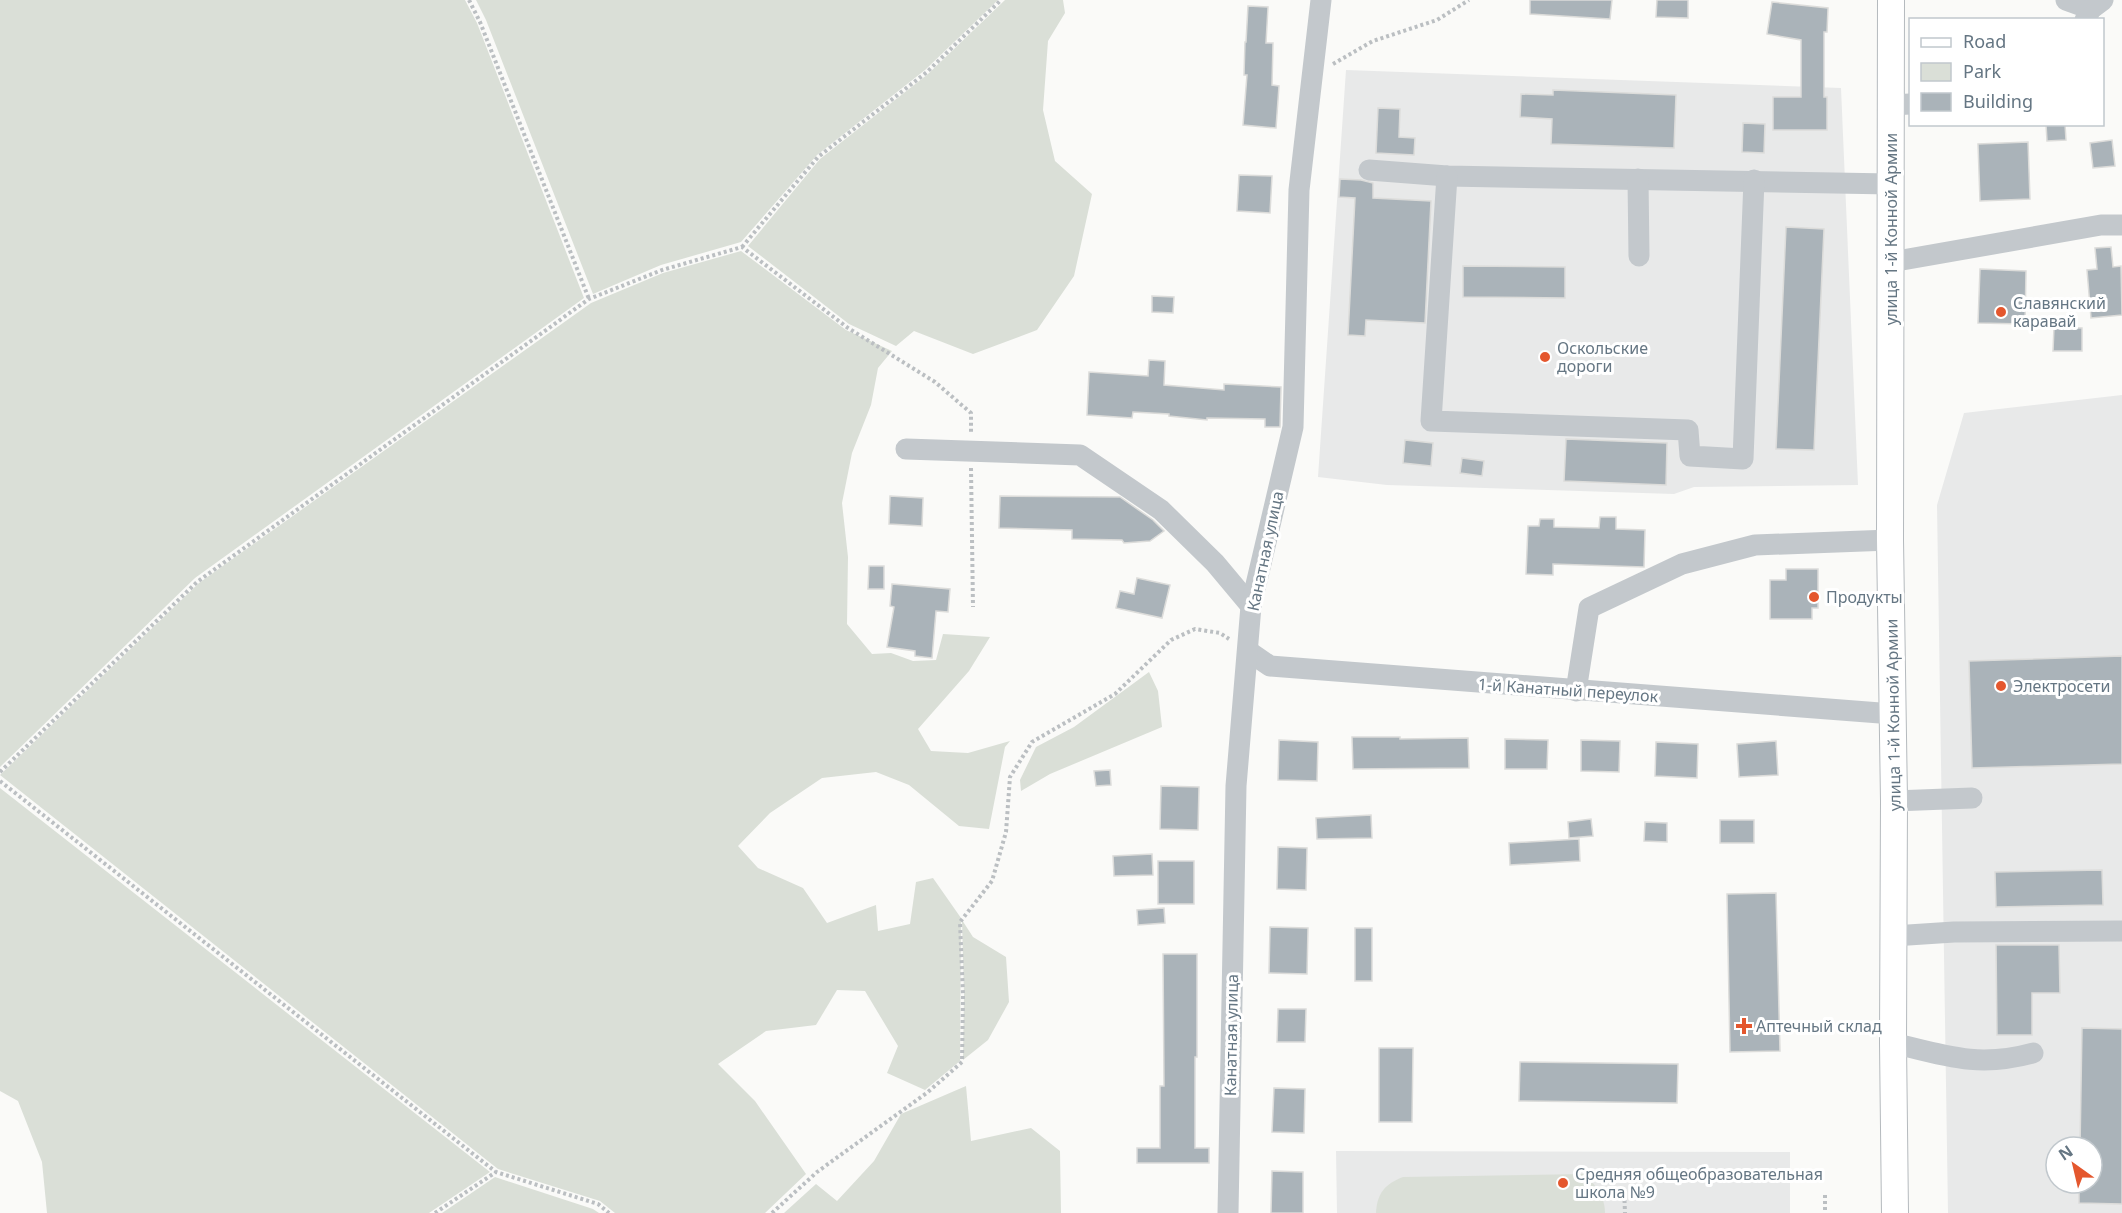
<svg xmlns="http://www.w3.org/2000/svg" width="2122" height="1213" viewBox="0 0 2122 1213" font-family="'Noto Sans',sans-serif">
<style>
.built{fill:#e8e9e9;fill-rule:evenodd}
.green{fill:#dadfd7}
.building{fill:#aab3b9;stroke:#dcdcda;stroke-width:1.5}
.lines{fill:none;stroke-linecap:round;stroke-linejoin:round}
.major-casing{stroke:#b5babe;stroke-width:28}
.path{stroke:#bbbfc2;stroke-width:4;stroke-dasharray:3 3;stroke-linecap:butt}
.minor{stroke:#c3c8cc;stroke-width:21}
.major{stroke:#fff;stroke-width:26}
.poi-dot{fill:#e4572e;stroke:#fff;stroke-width:2}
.labels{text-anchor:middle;stroke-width:6;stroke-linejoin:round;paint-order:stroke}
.street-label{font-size:16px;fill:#657683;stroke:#fff}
.poi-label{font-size:16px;fill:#657683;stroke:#fff;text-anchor:start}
</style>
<rect width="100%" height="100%" fill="#fafaf8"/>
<!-- built -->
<g class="built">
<polygon points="1346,70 1841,88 1858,485 1694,487 1674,494 1387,485 1318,477"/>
<path d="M2122,395V1213H1948L1937,505L1964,413ZM2056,1147H2092V1183H2056Z"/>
<polygon points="1336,1151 1790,1152 1790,1213 1337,1213"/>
</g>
<!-- green -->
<g class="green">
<polygon points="0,0 465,0 477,23 584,298 195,578 0,767"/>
<polygon points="476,0 998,0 925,70 817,155 741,242 661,265 593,294 486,20"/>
<polygon points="1005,0 1063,0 1065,13 1048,41 1043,110 1055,161 1092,194 1074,276 1037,330 973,354 914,331 896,346 849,324 748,246 820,159 928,74"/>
<polygon points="741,251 846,330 892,351 878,368 871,405 852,453 842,503 848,557 847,624 872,654 891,653 913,661 936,660 943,634 990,637 969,671 918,729 931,751 968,753 1010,741 1005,747 989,829 959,826 909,785 876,772 822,778 770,813 738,846 758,868 803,888 827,923 876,905 878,931 910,924 916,882 933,878 961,918 960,1061 925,1090 887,1073 898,1046 865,991 837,990 816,1025 766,1031 718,1064 755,1101 806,1174 765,1213 615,1213 600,1201 498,1169 0,775 199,583 591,303 663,273"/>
<polygon points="1149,672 1158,691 1162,727 1050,774 1021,791 1020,780 1036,747 1074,727"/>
<polygon points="0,788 490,1172 429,1213 47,1213 42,1162 18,1101 0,1091"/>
<polygon points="962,920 973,937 1006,957 1009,1002 988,1040 963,1060 964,995"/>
<polygon points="966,1086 971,1141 1031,1128 1060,1151 1061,1213 784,1213 816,1184 837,1201 874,1161 901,1114"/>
<path d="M1585,1174C1596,1186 1605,1196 1605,1213H1376C1377,1193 1385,1184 1403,1177Z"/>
<polygon points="495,1177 593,1209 599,1213 442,1213"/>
</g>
<!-- building -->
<g class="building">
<polygon points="1530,0 1612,0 1610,19 1530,14"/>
<polygon points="1657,0 1688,0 1688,18 1656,17"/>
<polygon points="1772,2 1828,8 1827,32 1824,32 1824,97 1827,97 1827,130 1773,130 1773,97 1801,97 1801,40 1767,34"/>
<polygon points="1248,6 1268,7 1266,43 1273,43 1272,85 1279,86 1276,128 1243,125 1247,75 1244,75 1245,42 1246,42"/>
<polygon points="1553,90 1676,95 1674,148 1551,144 1552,119 1520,117 1521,94 1553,95"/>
<polygon points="1378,108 1400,109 1399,137 1415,138 1414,155 1376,153"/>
<polygon points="1743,123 1765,124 1764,153 1742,152"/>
<polygon points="2046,124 2065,124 2066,140 2047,141"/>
<polygon points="2112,140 2115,166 2093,168 2090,143"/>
<polygon points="2028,142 2030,199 1980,201 1978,144"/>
<polygon points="1239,175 1272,176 1270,213 1237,211"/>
<polygon points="1340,179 1361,180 1373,183 1373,198 1431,201 1425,323 1366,320 1365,336 1348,335 1355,198 1339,197"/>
<polygon points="1786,227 1824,229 1814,450 1776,449"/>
<polygon points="2111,247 2113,267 2121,266 2122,315 2091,318 2087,270 2097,269 2095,248"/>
<polygon points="1463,266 1565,267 1565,298 1463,297"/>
<polygon points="1980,269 2026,271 2025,324 1978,323"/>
<polygon points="1152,296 1174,297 1173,313 1152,312"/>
<polygon points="2054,327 2082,328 2082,351 2053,351"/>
<polygon points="1149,360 1165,361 1164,385 1224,390 1224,384 1281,387 1280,427 1265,427 1265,419 1207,418 1207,420 1169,416 1169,414 1133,412 1132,418 1087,415 1089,372 1148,376"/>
<polygon points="1566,439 1667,443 1666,485 1564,481"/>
<polygon points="1405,440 1433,443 1431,466 1403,463"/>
<polygon points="1462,458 1484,461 1482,476 1460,473"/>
<polygon points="890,496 923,498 922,526 889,524"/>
<polygon points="1000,496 1120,497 1153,520 1164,531 1150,541 1124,543 1122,540 1072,539 1072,530 999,528"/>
<polygon points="1600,517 1616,517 1616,529 1645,530 1644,567 1553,564 1553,575 1526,574 1528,526 1539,526 1540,519 1554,519 1554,527 1599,528"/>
<polygon points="869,566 884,566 884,589 868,589"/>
<polygon points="1786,569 1818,569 1818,608 1812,608 1812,619 1770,619 1770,580 1786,580"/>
<polygon points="1137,578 1170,585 1162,618 1116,608 1120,591 1134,594"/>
<polygon points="892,584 950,589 948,612 936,611 932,658 915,656 915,651 887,647 894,607 890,606"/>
<polygon points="2122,656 2122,764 1972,768 1969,661"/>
<polygon points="1352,737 1400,737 1400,739 1468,738 1469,768 1353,769"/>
<polygon points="1505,739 1548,740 1547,769 1505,769"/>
<polygon points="1279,740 1318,742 1317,781 1278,780"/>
<polygon points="1581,740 1620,741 1619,772 1581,771"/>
<polygon points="1776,741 1778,775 1739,777 1737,744"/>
<polygon points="1656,742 1698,744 1697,778 1655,776"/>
<polygon points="1110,770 1111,785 1096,786 1094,771"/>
<polygon points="1161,786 1199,787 1198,830 1160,829"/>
<polygon points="1371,815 1372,838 1317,839 1316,818"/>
<polygon points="1591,819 1593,836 1569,838 1568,822"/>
<rect x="1720" y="820" width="34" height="23"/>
<polygon points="1645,822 1667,823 1667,842 1644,841"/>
<polygon points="1579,839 1580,861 1510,865 1509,843"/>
<polygon points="1278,847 1307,848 1306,890 1277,889"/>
<polygon points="1152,854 1153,875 1114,876 1113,856"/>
<rect x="1158" y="861" width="36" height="43"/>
<polygon points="2102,870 2103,905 1996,907 1995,872"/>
<polygon points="1776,893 1780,1051 1730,1052 1727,894"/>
<polygon points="1164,908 1165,923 1138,925 1137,910"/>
<polygon points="1270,927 1308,928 1307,974 1269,973"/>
<rect x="1355" y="928" width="17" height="53"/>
<polygon points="1996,945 2059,945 2060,993 2032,993 2032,1035 1997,1035"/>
<polygon points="1163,954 1197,954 1197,1057 1195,1057 1195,1148 1209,1148 1209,1163 1137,1163 1137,1148 1160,1148 1160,1086 1164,1086"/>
<polygon points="1278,1009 1306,1009 1305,1042 1277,1042"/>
<polygon points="2082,1028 2122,1029 2122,1204 2079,1203 2079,1183 2092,1183 2092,1147 2080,1147"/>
<polygon points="1379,1048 1413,1048 1412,1122 1379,1122"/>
<polygon points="1520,1062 1678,1064 1677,1103 1519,1101"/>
<polygon points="1274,1088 1305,1089 1304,1133 1272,1132"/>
<polygon points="1272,1171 1303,1172 1303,1213 1271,1213"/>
</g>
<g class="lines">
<defs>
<polyline id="major" points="1891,0 1890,540 1894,801 1893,1043 1895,1213"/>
</defs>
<!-- major casing -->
<use href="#major" class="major-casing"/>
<!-- path -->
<g class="path">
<polyline points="469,0 480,22 589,299"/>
<polyline points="1333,64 1373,41 1437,20 1469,0"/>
<polyline points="742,247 818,157 927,72 1001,0"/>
<polyline points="971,468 973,607"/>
<polyline points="0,772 197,582 589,299 662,270 742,247 848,328 935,382 971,413 971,434"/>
<polyline points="0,781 496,1172 598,1204 609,1213"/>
<polyline points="1624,1188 1625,1213"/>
<polyline points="1825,1195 1825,1213"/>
<polyline points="435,1213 496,1172"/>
<polyline points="772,1213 817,1172 928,1092 962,1062 963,995 960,922 992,881 1006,832 1010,777 1032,742 1115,694 1171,640 1195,629 1220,633 1229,639"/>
</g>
<!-- minor -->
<g class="minor">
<polyline points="2066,0 2091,9"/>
<polyline points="2085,20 2091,9 2103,0"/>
<polyline points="1891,105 1910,104"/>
<polyline points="1369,170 1447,176 1891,184"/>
<polyline points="1447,176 1431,421 1688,430 1690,456 1743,459 1754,180"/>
<polyline points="1638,179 1639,256"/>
<polyline points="1891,262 2101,225 2122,225"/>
<polyline points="906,449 1080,455 1161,510 1215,563 1251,606"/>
<polyline points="1248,651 1270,666 1893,714"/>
<polyline points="1576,691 1589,608 1682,564 1755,545 1890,540"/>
<polyline points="1894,801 1972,798"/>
<polyline points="1893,936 1954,932 2122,931"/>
<path d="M1893,1043C1946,1056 1979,1068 2033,1053"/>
<polyline points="1228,1213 1236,786 1251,606 1293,427 1299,190 1321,0"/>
</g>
<!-- major -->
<use href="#major" class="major"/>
</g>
<!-- markers -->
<g class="poi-dot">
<circle cx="2001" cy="312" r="6"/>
<circle cx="1545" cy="357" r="6"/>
<circle cx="1814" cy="597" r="6"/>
<circle cx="2001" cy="686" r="6"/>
<path d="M1741 1017h6v6h6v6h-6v6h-6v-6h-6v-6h6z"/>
<circle cx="1563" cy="1183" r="6"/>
</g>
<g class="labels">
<!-- street labels -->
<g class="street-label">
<text transform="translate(1891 229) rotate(-90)" y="6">улица 1-й Конной Армии</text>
<text transform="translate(1265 551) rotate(-78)" y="6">Канатная улица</text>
<text transform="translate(1568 690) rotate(4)" y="6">1-й Канатный переулок</text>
<text transform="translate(1893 715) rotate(-91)" y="6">улица 1-й Конной Армии</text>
<text transform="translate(1231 1035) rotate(-89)" y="6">Канатная улица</text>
</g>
<!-- poi labels -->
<g class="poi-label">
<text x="2013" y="309">Славянский<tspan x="2013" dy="18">каравай</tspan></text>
<text x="1557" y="354">Оскольские<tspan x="1557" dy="18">дороги</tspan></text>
<text x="1826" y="603">Продукты</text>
<text x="2013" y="692">Электросети</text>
<text x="1756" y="1032">Аптечный склад</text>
<text x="1575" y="1180">Средняя общеобразовательная<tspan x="1575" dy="18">школа №9</tspan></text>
</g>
</g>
<!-- legend -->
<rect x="1909" y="18" width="195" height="108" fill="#ffffff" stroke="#c1c8cd" stroke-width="1.5"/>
<rect x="1921" y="38" width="30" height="9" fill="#ffffff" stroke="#c1c8cd" stroke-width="1.5"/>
<text x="1963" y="48" font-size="18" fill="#657683">Road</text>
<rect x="1921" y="63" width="30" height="18" fill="#dadfd7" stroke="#c1c8cd" stroke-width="1.5"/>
<text x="1963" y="78" font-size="18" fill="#657683">Park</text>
<rect x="1921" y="93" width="30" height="18" fill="#aab3b9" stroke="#c1c8cd" stroke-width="1.5"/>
<text x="1963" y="108" font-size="18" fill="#657683">Building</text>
<!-- north arrow -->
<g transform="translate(2074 1165) rotate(326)"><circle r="28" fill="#ffffff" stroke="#c1c8cd" stroke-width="1.5"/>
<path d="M0-4.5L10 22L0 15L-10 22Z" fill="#e4572e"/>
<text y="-9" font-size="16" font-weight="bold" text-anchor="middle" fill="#657683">N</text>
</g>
</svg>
